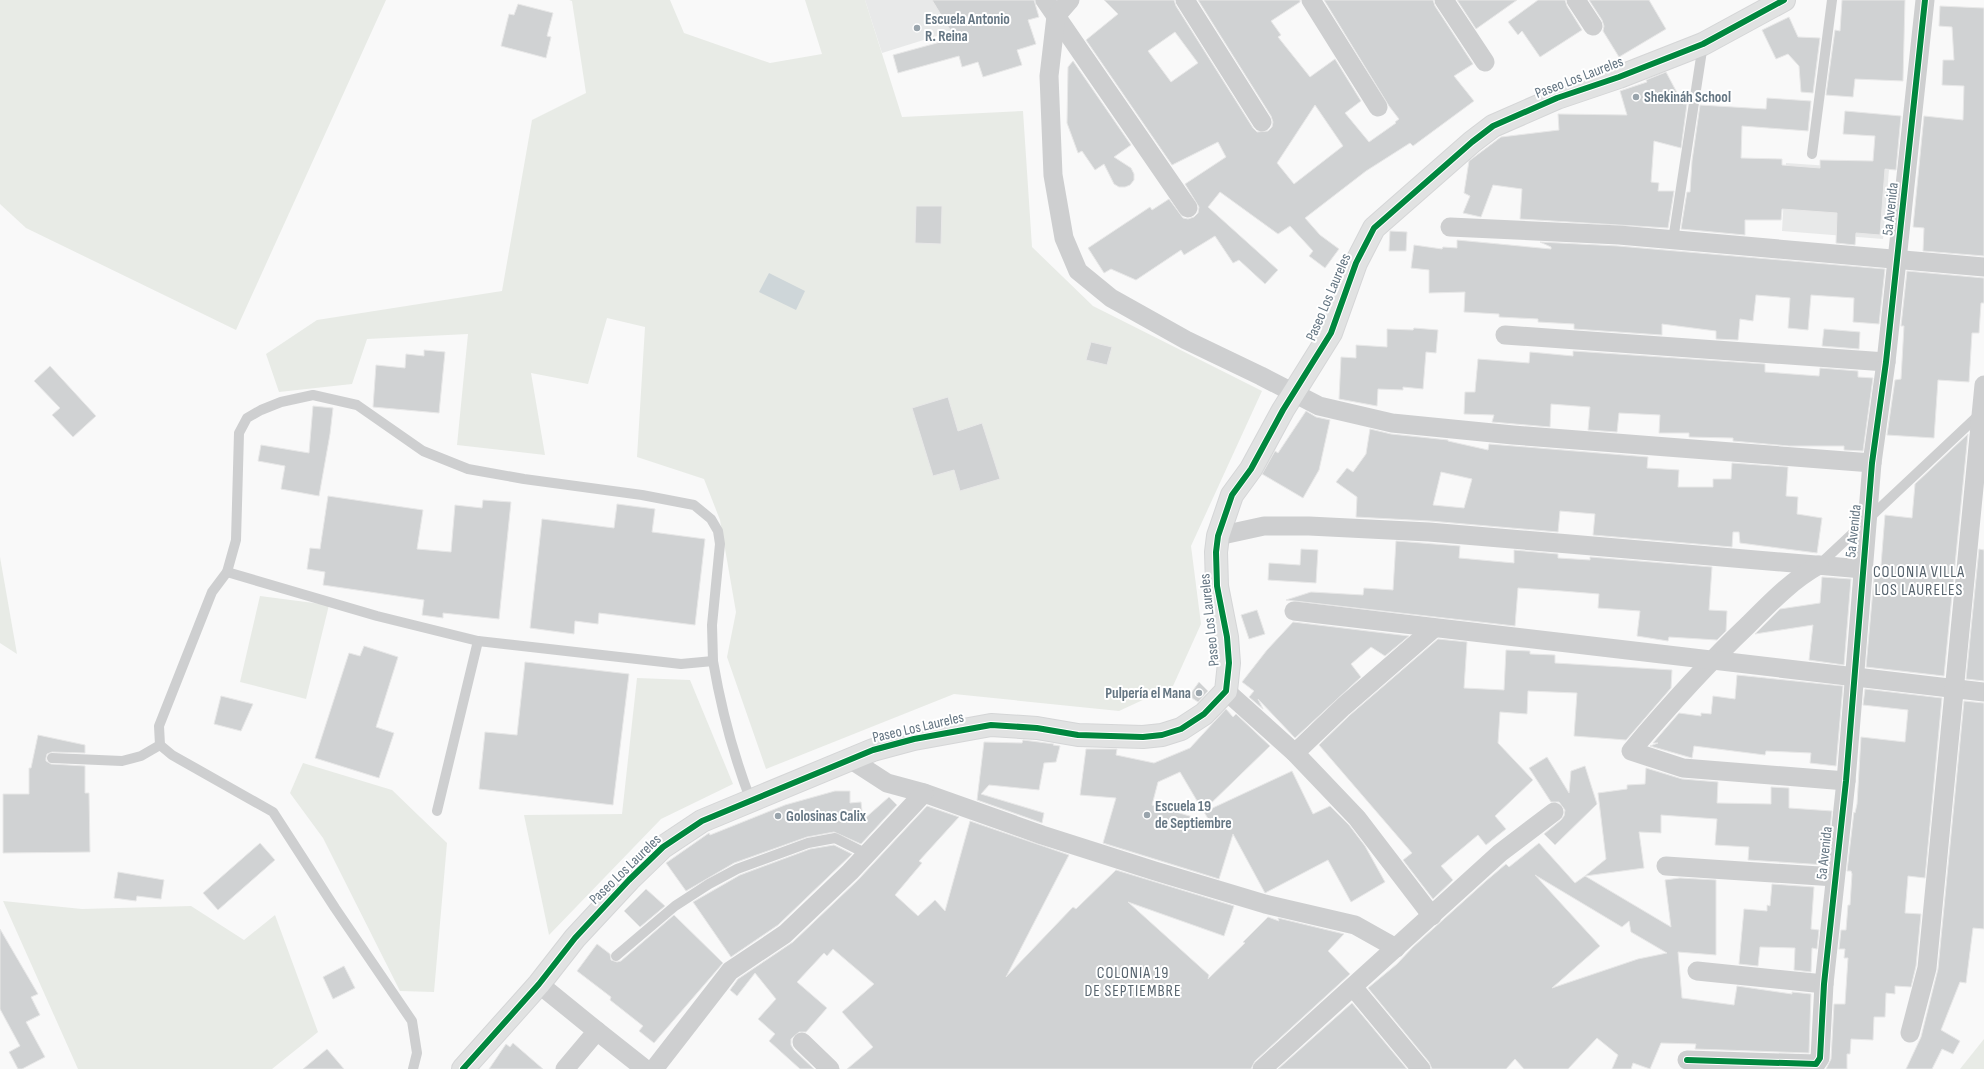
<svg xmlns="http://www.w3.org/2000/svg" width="1984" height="1069" viewBox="0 0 1984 1069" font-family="'Sofia Sans Condensed',sans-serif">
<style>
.built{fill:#e8e9e9}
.green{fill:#e8ebe6}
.water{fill:#ced6d9}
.building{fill:#d0d2d3;stroke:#e8e8e8;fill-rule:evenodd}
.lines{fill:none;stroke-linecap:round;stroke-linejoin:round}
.secondary-casing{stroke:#d5d6d7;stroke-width:24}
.lane{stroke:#cecfd0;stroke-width:10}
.street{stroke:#cecfd0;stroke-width:19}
.secondary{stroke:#e1e2e2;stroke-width:22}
.cycleway-casing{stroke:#fff;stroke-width:8}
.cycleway{stroke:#00873e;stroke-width:6}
.poi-dot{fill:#99a4ac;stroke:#fff;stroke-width:1.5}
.labels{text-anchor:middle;stroke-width:4;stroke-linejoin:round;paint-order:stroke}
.poi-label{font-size:15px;font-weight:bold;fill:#657683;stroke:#fff;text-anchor:start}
.street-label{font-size:15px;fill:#657683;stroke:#fff}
.neighbourhood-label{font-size:16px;letter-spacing:1px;fill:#57646e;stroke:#fff}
</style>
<rect width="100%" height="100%" fill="#f9f9f9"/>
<!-- built -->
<g class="built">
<polygon points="865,0 1036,0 1039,4 882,53"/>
<polygon points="1786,163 1889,170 1883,239 1782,231"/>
</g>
<!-- green -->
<g class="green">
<polygon points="0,0 386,0 236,330 26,228 0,204"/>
<polygon points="569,0 670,0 684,33 770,63 822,54 805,0 865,0 902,117 1023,111 1032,247 1093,306 1262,391 1191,546 1201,624 1173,686 1119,711 954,694 766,769 727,657 736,612 720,520 704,479 637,457 645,327 607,318 588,384 531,373 545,455 457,445 468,334 367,339 352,384 279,392 266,354 317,320 502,291 532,120 586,93 572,1"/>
<polygon points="0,557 17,654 0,643"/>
<polygon points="260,596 329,605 306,699 240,682"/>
<polygon points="637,678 690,680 733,784 661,819 549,935 524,815 622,814"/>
<polygon points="303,763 392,790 447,843 434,992 400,991 323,838 290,793"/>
<polygon points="3,901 82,909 191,906 244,940 275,915 318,1032 272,1069 78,1069"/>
<polygon points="1984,1039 1984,1069 1960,1069"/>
</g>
<!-- water -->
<polygon class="water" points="769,273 805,291 796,310 759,292"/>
<!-- building -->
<g class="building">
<polygon points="932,0 1034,0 1039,17 1028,20 1036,44 1017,50 1022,65 983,77 978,62 962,67 959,56 898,73 893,55 955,38"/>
<path d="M1104,0H1174L1176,6L1253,128L1257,132L1268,131L1272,127L1273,122L1271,116L1198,0H1300V2L1271,21L1281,35L1278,37L1310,77L1335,59L1361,101L1345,113L1369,142L1396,123L1395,122L1399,119L1389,106L1324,0H1433L1435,6L1473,64L1454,76L1474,101L1413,146L1410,143L1366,171L1305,218L1320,235L1339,249L1325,268L1309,256L1313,251L1290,226L1278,234L1220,192L1208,207L1278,270L1265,284L1239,260L1233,263L1215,236L1184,255L1181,250L1136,280L1111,269L1104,273L1088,248L1150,207L1152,210L1169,199L1183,218L1188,219L1194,217L1198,213L1199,207L1185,184L1226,157L1218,142L1172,165L1086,40L1118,14ZM1175,32L1198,63L1171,82L1148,51ZM1315,105L1343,146L1294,184L1277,163Z"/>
<polygon points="1457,0 1517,0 1476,29"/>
<polygon points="1538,0 1565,0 1567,6 1582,30 1540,57 1522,31 1518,35 1508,22"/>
<polygon points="1589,0 1649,0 1666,29 1619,57 1603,31 1604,26 1602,20"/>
<polygon points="1842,0 1905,0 1903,81 1855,79 1853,97 1826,95 1835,30 1840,31"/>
<polygon points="518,4 553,13 547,36 551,37 546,58 501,46 509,14 514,15"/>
<polygon points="1940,6 1984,8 1984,256 1923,251 1924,228 1913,227 1924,116 1963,120 1964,86 1942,85 1943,60 1954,60 1952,27 1939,26"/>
<polygon points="1789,17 1798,37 1820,38 1813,93 1801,92 1799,66 1788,54 1776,59 1762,30"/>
<polygon points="1073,61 1131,145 1114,157 1131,168 1134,174 1134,180 1130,185 1125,187 1119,187 1114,184 1104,164 1095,170 1082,151 1078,153 1067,123 1068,67"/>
<polygon points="1666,72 1683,104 1687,104 1681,148 1654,141 1651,182 1659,183 1658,191 1674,191 1668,228 1520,219 1522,189 1493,185 1481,217 1463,213 1470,196 1464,193 1469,161 1501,137 1559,130 1558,114 1627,115 1620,91 1647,82 1646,80"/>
<polygon points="1767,98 1811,101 1808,131 1742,126 1741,158 1782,159 1782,165 1820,168 1820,160 1873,161 1875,136 1843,134 1845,111 1901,116 1896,170 1885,169 1880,235 1856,233 1855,245 1836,243 1837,213 1782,209 1781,220 1745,220 1745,235 1681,229 1687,192 1690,192 1692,161 1700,105 1766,109"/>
<polygon points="916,206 942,206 941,244 915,243"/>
<polygon points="1390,231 1407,232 1406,251 1389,251"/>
<polygon points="1457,240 1551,249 1551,247 1540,242 1618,246 1885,269 1879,324 1853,322 1854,298 1811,295 1808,330 1788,328 1790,298 1756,295 1753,321 1740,319 1738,340 1716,339 1716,331 1662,324 1662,335 1574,329 1574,324 1538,322 1538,319 1499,317 1499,314 1464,312 1465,292 1429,293 1429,270 1411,268 1414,245 1442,249 1443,247 1457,248"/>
<polygon points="1907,271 1984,278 1984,303 1981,303 1979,333 1972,333 1969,382 1938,380 1934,438 1887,435 1895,380 1901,379 1904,326 1901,326"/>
<polygon points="1414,328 1438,330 1436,353 1426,352 1423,389 1403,387 1403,390 1378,389 1377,406 1339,399 1341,357 1356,358 1356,345 1387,347 1387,329 1413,330"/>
<polygon points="1824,329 1860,332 1859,349 1822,346"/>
<polygon points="1091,342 1112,347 1107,365 1086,360"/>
<polygon points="424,350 445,352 439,413 373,407 376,365 405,368 406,354 424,356"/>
<polygon points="1573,351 1765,364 1765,372 1819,376 1820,368 1858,371 1858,377 1873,378 1863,451 1844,450 1844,446 1789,446 1733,441 1733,438 1689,437 1689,433 1659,433 1660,415 1619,413 1617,432 1588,430 1590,407 1551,404 1550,427 1492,422 1494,415 1464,414 1465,392 1475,392 1478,359 1529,363 1530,352 1573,356"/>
<polygon points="50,366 96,416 73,437 52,415 60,408 34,381"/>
<polygon points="948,397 958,431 982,423 1000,479 960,491 954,470 933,476 912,408"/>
<polygon points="313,406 333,408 330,434 319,496 281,489 285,466 258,461 261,445 309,453"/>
<polygon points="1306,411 1316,417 1330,420 1319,470 1303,498 1262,474 1275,451 1278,453"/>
<path d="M1370,429L1391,434L1448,440V441L1488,450L1489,444L1648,457L1647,468L1679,470L1678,487H1713V479H1731L1732,463L1788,467L1786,496L1798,497L1797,514L1822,518L1817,553L1740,543L1739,532H1733L1732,547L1593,535L1595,514L1560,511L1558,532L1430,521L1356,517L1357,497L1336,482L1347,468L1353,472L1366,454ZM1441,472L1472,479L1464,508L1433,505Z"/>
<polygon points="1968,434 1944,676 1866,667 1874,578 1880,578 1885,515 1912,518 1915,484"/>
<polygon points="328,496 423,510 417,549 451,552 455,505 482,508 483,500 511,502 499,619 443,613 443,618 422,615 424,600 323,585 325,572 307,569 310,548 320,549"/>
<polygon points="617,504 655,509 652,532 705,539 695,625 599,613 598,624 575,621 574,634 530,628 542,519 614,528"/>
<polygon points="1396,541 1460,546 1459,558 1514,563 1514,550 1558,554 1558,558 1590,560 1590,557 1712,567 1709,610 1727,611 1726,631 1717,640 1669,637 1668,641 1637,636 1640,611 1598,608 1599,594 1562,591 1518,588 1515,626 1286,600 1311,592 1363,595 1364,588 1393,590"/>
<polygon points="1301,549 1318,550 1316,583 1268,580 1269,563 1300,565"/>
<polygon points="1979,549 1984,550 1984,681 1966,679"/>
<polygon points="1822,577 1851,579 1844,665 1809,660 1813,625 1755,634 1780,609 1820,603"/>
<polygon points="1257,610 1265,634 1249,639 1241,615"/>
<polygon points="1293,622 1409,636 1385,656 1371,647 1351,664 1361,677 1295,738 1258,699 1263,709 1249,697 1254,691 1242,682 1267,650"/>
<polygon points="1438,639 1467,642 1464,688 1504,690 1506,650 1530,651 1530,654 1555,655 1555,663 1672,670 1671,688 1626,740 1574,736 1577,693 1528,691 1527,714 1500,712 1498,743 1533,780 1495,816 1506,829 1486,845 1478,835 1441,866 1453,880 1433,899 1403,860 1412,853 1319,745 1350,715"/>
<polygon points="364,646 398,657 376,727 394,733 379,778 315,758 349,653 360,656"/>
<polygon points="525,662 629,674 613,805 479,789 485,732 517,735"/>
<polygon points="1737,675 1843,686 1836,766 1810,763 1811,753 1766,751 1765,755 1694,746 1692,758 1650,746 1658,743 1653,743 1679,713 1701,716 1701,713 1711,714 1713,696 1735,699"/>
<polygon points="1199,682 1208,691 1198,702 1189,696"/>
<polygon points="1865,689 1942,698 1925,878 1908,876 1905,913 1921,914 1916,966 1911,987 1895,986 1895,994 1886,993 1885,1017 1874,1017 1873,1040 1851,1039 1850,1054 1847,1054 1847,1069 1826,1069 1831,1059 1834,1004 1845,1004 1848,958 1844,958 1845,949 1839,949 1841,930 1846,930 1848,905 1850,905 1852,874 1851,871 1847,871 1854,812 1855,813 1857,804 1861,737 1905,742 1908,710 1863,705"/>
<polygon points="221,696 253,704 241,731 214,724"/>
<polygon points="1964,701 1984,703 1984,929 1973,928 1966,983 1960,982 1941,1030 1960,1041 1953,1054 1942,1049 1932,1069 1906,1069 1921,1037 1938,969"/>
<polygon points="1226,709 1233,717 1236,714 1270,746 1203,811 1180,772 1158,782 1152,805 1210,822 1204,812 1292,771 1313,814 1330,806 1349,825 1365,846 1385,882 1351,902 1328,860 1265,893 1233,834 1219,879 1103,843 1116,798 1080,795 1086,749 1117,749 1116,755 1154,763 1190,748"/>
<polygon points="38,735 85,745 85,753 52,752 47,754 46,758 46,761 51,764 85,766 85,793 89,793 90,852 3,853 3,794 29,794 29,768 31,768"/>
<polygon points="1023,740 1054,744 1053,745 1060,746 1056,762 1044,763 1039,790 989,785 981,794 1044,813 1042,823 977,800 984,742 1022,743"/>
<polygon points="1547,757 1569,793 1571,771 1585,766 1597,804 1555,845 1544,834 1561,820 1564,816 1565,810 1559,802 1551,802 1529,768"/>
<polygon points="1646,768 1682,779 1718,782 1717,803 1771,804 1771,787 1789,788 1789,808 1832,811 1826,865 1748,860 1749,847 1715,845 1717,819 1661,815 1661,833 1639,832 1644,868 1585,876 1606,859 1598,793 1627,789 1627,785 1645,784"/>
<polygon points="835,791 850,791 850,803 861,802 863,820 889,797 897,805 861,844 834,832 807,837 734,863 686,891 666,863 709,833 710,835 785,805"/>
<polygon points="927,806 959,817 919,861 922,863 895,895 918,916 935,900 945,911 970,821 1069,855 1006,977 1073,907 1076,909 1116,870 1234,906 1224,936 1128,902 1209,975 1208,979 1245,943 1243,942 1268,917 1279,921 1278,918 1344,934 1328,951 1350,974 1255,1061 1251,1069 847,1069 873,1047 842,1012 874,984 833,949 827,956 824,953 797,982 827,1008 806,1032 799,1032 791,1039 791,1045 794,1050 814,1069 800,1069 769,1041 775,1034 758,1019 776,999 755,973 737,996 730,990 738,979 793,942 858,880"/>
<polygon points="260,843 275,860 218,910 203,893"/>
<path d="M1539,843L1575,883L1585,876L1671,927L1665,880L1680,878L1716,880V955L1678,952L1682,998L1734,1005L1737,986L1792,994V992L1811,994L1809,1053L1695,1049L1696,1044L1661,1043L1650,1069L1633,1063L1631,1069H1612L1618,1055L1597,1038L1568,1069H1524L1515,1059L1506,1069H1432L1429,1062L1368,988L1397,964L1413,947L1486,881L1506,864L1509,867ZM1535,875L1622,927L1629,921L1631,932L1667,953L1638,959L1552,988L1600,946Z"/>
<polygon points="834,845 852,854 778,925 731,957 693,902 740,875 810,849"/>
<polygon points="118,872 164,880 161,899 137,896 136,901 114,898"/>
<polygon points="1772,884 1814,887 1811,929 1819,930 1817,949 1812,948 1811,972 1794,970 1795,948 1760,947 1758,966 1739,964 1744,909 1767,911 1767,905 1770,906"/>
<polygon points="646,889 665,906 640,927 624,911"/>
<polygon points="674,915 723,963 654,1043 639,1031 643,1026 610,1000 611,997 577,971 597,944 610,954 611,960 617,962 621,961"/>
<polygon points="0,929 38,994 31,997 40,1015 26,1022 45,1057 22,1069 18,1069 9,1052 20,1046 0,1009"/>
<polygon points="344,966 355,988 333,999 323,977"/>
<polygon points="1352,1003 1407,1069 1278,1069"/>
<polygon points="513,1043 543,1069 489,1069 506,1044 510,1047"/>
<polygon points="327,1049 344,1069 303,1069"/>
</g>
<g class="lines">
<defs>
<polyline id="secondary" points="463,1069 539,984 575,938 629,880 663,847 702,821 873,750 914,739 991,725 1037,728 1078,735 1143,737 1162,735 1181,729 1204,714 1226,691 1229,663 1227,637 1217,586 1216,552 1218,536 1232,495 1251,469 1283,410 1331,333 1356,263 1374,228 1472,142 1493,126 1557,98 1619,77 1703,44 1784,0"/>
</defs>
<!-- secondary casing -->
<use href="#secondary" class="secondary-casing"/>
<!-- lane -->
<g class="lane">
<polyline points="1812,154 1832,0"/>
<polyline points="1673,240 1703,44"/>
<polyline points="1819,565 1981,413"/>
<path d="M227,572L377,616L478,641L681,664L713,661C721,708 734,757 751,801"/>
<polyline points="52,758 122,761 141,756 160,745"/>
<polyline points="437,811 478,641"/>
<polyline points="616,956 675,906 709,884 737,869 808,843 835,838 867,854"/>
<polyline points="413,1069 417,1053 412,1021 335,908 273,812 172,755 160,745 159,726 212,592 227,572 236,540 239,433 247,418 261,410 281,402 313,395 357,405 423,451 468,469 524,479 642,495 694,505 711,519 718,531 720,544 712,625 713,661"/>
</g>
<!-- street -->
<g class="street">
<polyline points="1045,0 1188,208"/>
<polyline points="1070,0 1056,16 1049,76 1053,175 1064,238 1078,271 1111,298 1186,340 1261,376 1319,406 1392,423 1513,435 1872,463"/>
<polyline points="1185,0 1262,122"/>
<polyline points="1311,0 1378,107"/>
<polyline points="1444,0 1485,62"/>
<polyline points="1576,0 1593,26"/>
<polyline points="1450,227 1619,235 1984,267"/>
<polyline points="1505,335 1886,362"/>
<polyline points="1218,536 1264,526 1309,526 1429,532 1863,569"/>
<path d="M1819,565C1792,580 1771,602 1749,624C1707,664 1668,707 1631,751L1683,768L1846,781"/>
<polyline points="1294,611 1984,692"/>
<polyline points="1226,691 1295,753 1357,818 1432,916"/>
<polyline points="1295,753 1343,707 1434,628"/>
<polyline points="850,759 887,783 924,793 1042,835 1155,871 1265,904 1355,925 1396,948"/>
<polyline points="1666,866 1835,877"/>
<polyline points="1697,971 1824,984"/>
<polyline points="539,984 597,1031 565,1069"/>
<polyline points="1353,987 1421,1069"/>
<polyline points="597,1031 645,1069"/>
<polyline points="1910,1033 1927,968 1984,385"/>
<polyline points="802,1042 830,1069"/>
<polyline points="1687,1060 1816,1064 1820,1058 1824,984 1846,781 1872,463 1886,362 1925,0"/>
<polyline points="654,1069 730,971 785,934 850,872 924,793"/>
<polyline points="1262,1069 1500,853 1554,812"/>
</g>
<!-- secondary -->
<use href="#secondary" class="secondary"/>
<defs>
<g id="cycleway">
<polyline points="1687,1060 1816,1064 1820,1058 1824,984 1846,781 1872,463 1886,362 1925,0"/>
<polyline points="463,1069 539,984 575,938 629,880 663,847 702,821 873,750 914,739 991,725 1037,728 1078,735 1143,737 1162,735 1181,729 1204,714 1226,691 1229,663 1227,637 1217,586 1216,552 1218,536 1232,495 1251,469 1283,410 1331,333 1356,263 1374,228 1472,142 1493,126 1557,98 1619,77 1703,44 1784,0"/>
</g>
</defs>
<!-- cycleway casing -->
<use href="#cycleway" class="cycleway-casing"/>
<!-- cycleway -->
<use href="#cycleway" class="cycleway"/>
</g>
<!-- markers -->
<g class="poi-dot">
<circle cx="917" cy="28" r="4"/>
<circle cx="1636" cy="97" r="4"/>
<circle cx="1199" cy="693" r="4"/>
<circle cx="1147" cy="815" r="4"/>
<circle cx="778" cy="816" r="4"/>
</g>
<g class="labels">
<!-- poi labels -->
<g class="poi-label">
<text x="925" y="24">Escuela Antonio<tspan x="925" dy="17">R. Reina</tspan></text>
<text x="1644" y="102">Shekináh School</text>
<text x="1191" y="698" text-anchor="end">Pulpería el Mana</text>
<text x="1155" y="811">Escuela 19<tspan x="1155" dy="17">de Septiembre</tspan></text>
<text x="786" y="821">Golosinas Calix</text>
</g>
<!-- street labels -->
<g class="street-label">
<text transform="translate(1579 77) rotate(-21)" y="5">Paseo Los Laureles</text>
<text transform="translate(1890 209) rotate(-84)" y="5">5a Avenida</text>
<text transform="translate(1328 297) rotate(-67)" y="5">Paseo Los Laureles</text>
<text transform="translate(1853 531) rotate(-84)" y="5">5a Avenida</text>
<text transform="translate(1209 620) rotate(-96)" y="5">Paseo Los Laureles</text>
<text transform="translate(918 727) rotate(-13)" y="5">Paseo Los Laureles</text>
<text transform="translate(1824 853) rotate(-84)" y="5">5a Avenida</text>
<text transform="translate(625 869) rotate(-44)" y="5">Paseo Los Laureles</text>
</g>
<!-- neighbourhood labels -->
<g class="neighbourhood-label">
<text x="1919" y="577">COLONIA VILLA<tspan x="1919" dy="18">LOS LAURELES</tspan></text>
<text x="1133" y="978">COLONIA 19<tspan x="1133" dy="18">DE SEPTIEMBRE</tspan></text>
</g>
</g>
</svg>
